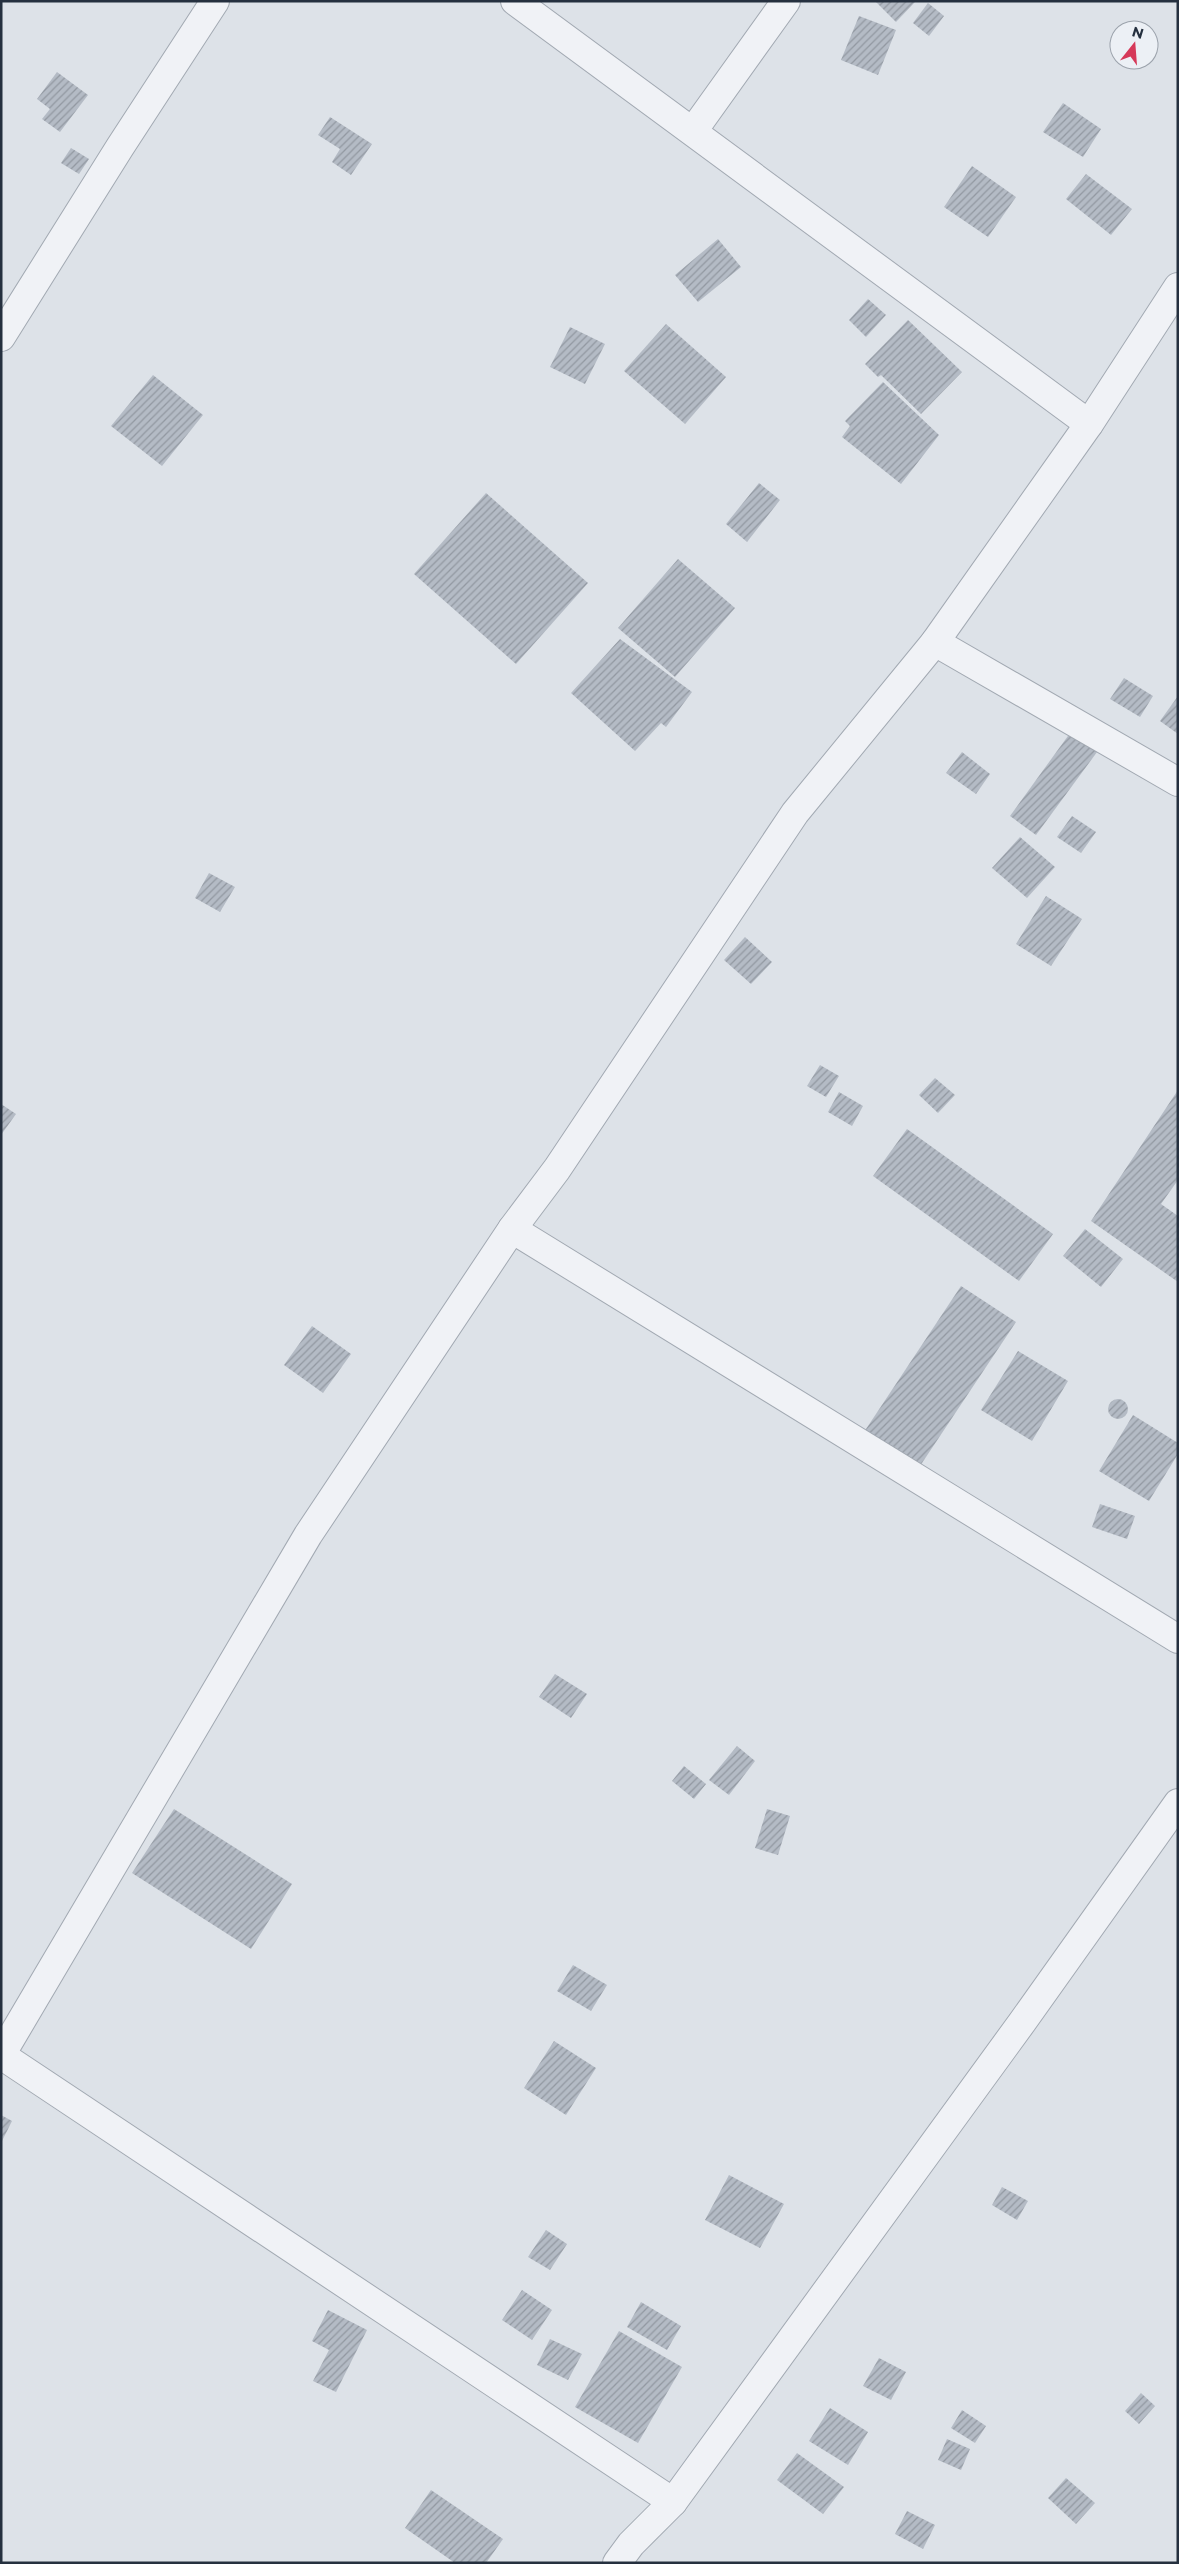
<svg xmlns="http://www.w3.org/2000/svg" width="1179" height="2564" viewBox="0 0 1179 2564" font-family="Montserrat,sans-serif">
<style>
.building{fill:url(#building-hatch)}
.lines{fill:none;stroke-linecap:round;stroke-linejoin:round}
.minor-casing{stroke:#a2a9b2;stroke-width:30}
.minor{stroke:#f0f2f6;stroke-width:28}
</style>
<defs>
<pattern id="building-hatch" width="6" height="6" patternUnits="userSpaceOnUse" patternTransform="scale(1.25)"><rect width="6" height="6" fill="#b4bbc5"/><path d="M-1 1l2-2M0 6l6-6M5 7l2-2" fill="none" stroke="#9298a1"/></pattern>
</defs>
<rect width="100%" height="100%" fill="#dde2e8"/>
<!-- building -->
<g class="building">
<polygon points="875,1 916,1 896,22"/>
<polygon points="928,3 944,16 929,36 913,23"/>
<polygon points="859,16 896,30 878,75 841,60"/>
<polygon points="57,72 88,95 60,132 42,119 50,109 37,99"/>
<polygon points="1063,103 1101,129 1083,157 1043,132"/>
<polygon points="330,117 372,144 351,175 332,162 340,149 318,135"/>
<polygon points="71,148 89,159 79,174 61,163"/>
<polygon points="972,166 1016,197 988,237 944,207"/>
<polygon points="1086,174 1132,209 1111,235 1066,199"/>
<polygon points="718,239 741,267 698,302 675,275"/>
<polygon points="868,299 886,315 866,337 849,320"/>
<polygon points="908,320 962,372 921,414 881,375 878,377 865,364"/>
<polygon points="666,324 726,377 685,424 624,371"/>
<polygon points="570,327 605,344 585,384 550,367"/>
<polygon points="153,375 203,415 162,466 111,426"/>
<polygon points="883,382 939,435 901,484 842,437 850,426 845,421"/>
<polygon points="759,483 780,500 747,542 726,524"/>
<polygon points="486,493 588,583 516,664 414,574"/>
<polygon points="678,559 735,608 675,677 618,628"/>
<polygon points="620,639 692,692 666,727 661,723 635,751 571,693"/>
<polygon points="1124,678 1153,696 1140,717 1110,699"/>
<polygon points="1178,696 1178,734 1160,721"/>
<polygon points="1073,729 1100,748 1036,835 1010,816"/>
<polygon points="962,752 990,774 976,794 946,773"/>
<polygon points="1072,816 1096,832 1081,853 1057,837"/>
<polygon points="1020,837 1055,867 1027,898 992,868"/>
<polygon points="209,873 235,887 220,912 195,898"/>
<polygon points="1046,896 1082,919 1051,966 1016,944"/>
<polygon points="745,937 772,962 751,984 724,960"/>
<polygon points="820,1065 839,1076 826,1097 807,1086"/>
<polygon points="935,1078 955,1095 938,1113 919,1095"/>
<polygon points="1178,1090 1178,1180 1161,1204 1178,1216 1178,1282 1091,1221"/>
<polygon points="839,1092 863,1106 852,1126 828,1112"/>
<polygon points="1,1104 16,1114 1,1135"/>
<polygon points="907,1129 1053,1234 1019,1281 873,1176"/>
<polygon points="1085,1229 1123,1259 1101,1287 1063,1256"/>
<polygon points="961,1286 1016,1322 916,1472 862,1435"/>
<polygon points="312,1326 351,1354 323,1393 284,1365"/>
<polygon points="1018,1351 1068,1381 1032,1441 981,1410"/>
<circle cx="1118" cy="1409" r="10"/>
<polygon points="1133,1415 1178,1443 1178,1454 1149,1501 1099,1471"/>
<polygon points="1100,1504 1135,1516 1127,1539 1092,1527"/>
<polygon points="555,1674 587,1694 571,1718 539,1697"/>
<polygon points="737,1746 755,1761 729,1795 709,1780"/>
<polygon points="684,1766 706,1784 694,1799 672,1781"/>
<polygon points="174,1809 292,1884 251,1949 132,1873"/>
<polygon points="767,1809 790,1816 778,1855 755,1848"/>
<polygon points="573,1965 607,1985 591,2011 557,1991"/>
<polygon points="554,2041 596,2068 566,2115 524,2088"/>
<polygon points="1,2115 12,2121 1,2143"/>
<polygon points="729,2175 784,2204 760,2248 705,2220"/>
<polygon points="1002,2187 1028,2201 1017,2220 992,2205"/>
<polygon points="546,2230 567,2244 550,2270 528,2257"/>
<polygon points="522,2290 552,2310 532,2340 502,2320"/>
<polygon points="641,2302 681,2326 667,2350 627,2327"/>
<polygon points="328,2310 367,2330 336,2392 313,2381 329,2350 312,2341"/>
<polygon points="619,2331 682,2367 638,2443 575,2407"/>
<polygon points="550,2339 582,2354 568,2380 537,2365"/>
<polygon points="879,2358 906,2372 891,2400 863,2386"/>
<polygon points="1141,2393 1155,2406 1139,2424 1125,2411"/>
<polygon points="830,2408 868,2432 848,2465 809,2441"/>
<polygon points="962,2410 986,2426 975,2443 951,2428"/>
<polygon points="947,2439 970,2449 961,2470 938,2460"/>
<polygon points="797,2453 844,2487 823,2514 777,2480"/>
<polygon points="1066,2478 1095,2503 1076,2524 1048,2498"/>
<polygon points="431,2490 503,2539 486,2563 455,2563 405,2528"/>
<polygon points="907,2511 935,2525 923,2549 895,2534"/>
</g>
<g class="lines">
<defs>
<g id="minor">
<polyline points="515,1 1089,424"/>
<polyline points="693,131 786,1"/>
<polyline points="1,337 120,147 215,1"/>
<polyline points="935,642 1178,782"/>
<polyline points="512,1229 1178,1639"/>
<polyline points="1,2055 308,1535 512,1229 557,1169 795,813 935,642 1089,424 1178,287"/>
<polyline points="1,2055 673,2502"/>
<polyline points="617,2563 631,2544 673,2502 1023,2021 1178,1803"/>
</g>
</defs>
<!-- minor casing -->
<use href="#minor" class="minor-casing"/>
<!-- minor -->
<use href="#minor" class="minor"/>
</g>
<!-- border -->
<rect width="1179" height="2564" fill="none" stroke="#25303f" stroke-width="5"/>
<!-- north arrow -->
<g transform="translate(1134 45) rotate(17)"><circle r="24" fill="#ecf0f5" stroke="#9ca3ac"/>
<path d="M0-4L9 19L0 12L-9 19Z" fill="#d63959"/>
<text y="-8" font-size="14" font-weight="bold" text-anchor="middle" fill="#25303f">N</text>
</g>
</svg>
